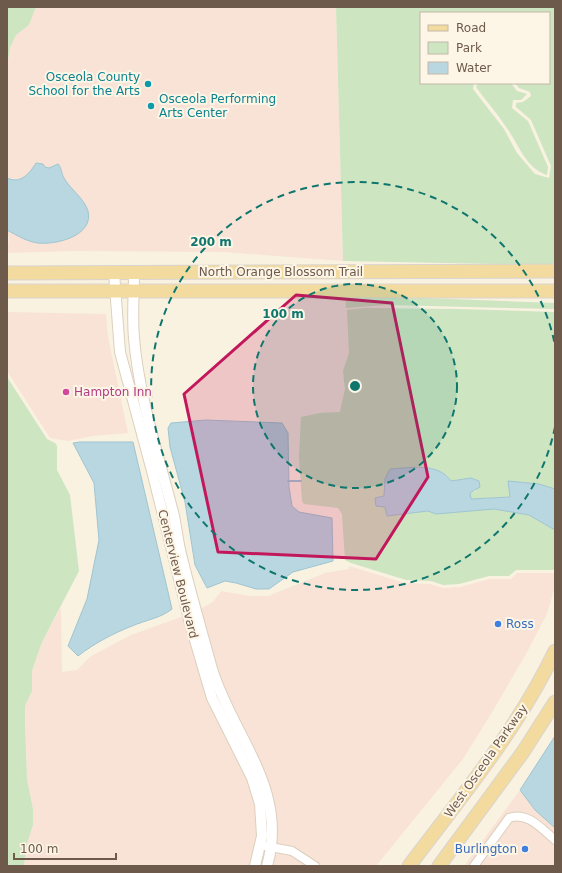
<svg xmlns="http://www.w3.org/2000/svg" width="562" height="873" viewBox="0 0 562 873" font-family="'DejaVu Sans',sans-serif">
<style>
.commercial{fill:#f9e3d6}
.green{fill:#cde5c1;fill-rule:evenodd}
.water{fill:#b8d7e1;stroke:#9fc5d1}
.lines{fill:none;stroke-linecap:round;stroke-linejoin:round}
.stream{stroke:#9fc5d1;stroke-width:2}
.minor-casing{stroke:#dccfbe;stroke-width:10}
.tertiary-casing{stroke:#dccfbe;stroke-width:12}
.primary-casing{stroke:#d9d4d0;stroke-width:15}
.minor{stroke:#fff;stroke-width:8}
.tertiary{stroke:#fff;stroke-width:10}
.primary{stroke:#f3db9f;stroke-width:13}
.marked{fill:#c2185b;fill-opacity:0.2;stroke:#c2185b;stroke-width:3;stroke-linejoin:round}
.ring{fill:none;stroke:#0f766e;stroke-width:2;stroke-dasharray:7 5}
.culture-dot{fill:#0f9aa8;stroke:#fdf6e7;stroke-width:1.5}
.hotel-dot{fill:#d1479c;stroke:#fdf6e7;stroke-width:1.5}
.shop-dot{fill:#3f7fe0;stroke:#fdf6e7;stroke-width:1.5}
.labels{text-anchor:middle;stroke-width:4;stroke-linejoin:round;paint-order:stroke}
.culture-label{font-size:12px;fill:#0d838f;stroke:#fdf6e7;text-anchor:end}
.street-label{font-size:12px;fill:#6e5a4b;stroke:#fdf6e7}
.hotel-label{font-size:12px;fill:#b23c85;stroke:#fdf6e7;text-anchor:start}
.shop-label{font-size:12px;fill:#366cbe;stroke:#fdf6e7;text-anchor:start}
.centre{fill:#0f766e;stroke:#fdf6e7;stroke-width:2}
.ring-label{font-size:12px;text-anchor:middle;font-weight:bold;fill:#0f766e;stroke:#fdf6e7;stroke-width:4;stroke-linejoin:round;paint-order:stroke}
</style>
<rect width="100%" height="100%" fill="#f9f2e1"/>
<!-- commercial -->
<g class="commercial">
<polygon points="36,7 336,7 343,261 224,252 74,251 7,253 9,238 7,230 30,240 57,242 63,239 83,203 63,177 60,167 49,168 36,163 29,174 25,177 21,179 7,178 7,66 10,48 16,35 29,25"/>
<polygon points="7,312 106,314 108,337 128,433 93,436 68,441 50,438 7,371"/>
<polygon points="349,566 405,583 430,584 443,588 460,587 490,579 511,579 517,573 554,573 554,590 547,614 526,654 491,714 463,759 376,866 322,866 299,851 287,845 275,843 276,818 272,793 264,772 220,681 200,609 213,602 221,591 250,596 268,596 325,573 349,569"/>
<polygon points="61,607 62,672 77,670 91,656 131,635 184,616 249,780 256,804 258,836 251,866 24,866 26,847 33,825 33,809 27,779 25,706 32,691 32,671 42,642"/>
<polygon points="520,790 535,810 555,828 555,835 530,815 522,812 513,813 506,816 470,866 464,866"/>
<polygon points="516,819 526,821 555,844 555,866 478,866 512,821"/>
<polygon points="275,850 295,857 309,866 271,866"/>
</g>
<!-- green -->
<g class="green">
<polygon points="7,7 36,7 29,25 16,35 10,48 7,66"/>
<path d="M336,7H555V265L343,261ZM421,13H549V83H515L519,88L530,92L531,96L523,102L516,103V107L531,120L551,166L549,178L535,174L517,153L504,129L473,89L474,83H421Z"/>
<path d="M478,83H511L517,91L527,94L521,100H513L512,108L528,121L548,167L547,175C525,168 519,144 506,127C497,113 486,101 476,87Z"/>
<polygon points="345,295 555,303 555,309 386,305 346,308"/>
<path d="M365,308L458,309L555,312V489L539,484L508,482L511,497L471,499L470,493L476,491L479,481L471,478L451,481C438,462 410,468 390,469L385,479L384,496L375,498L385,507L428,511L436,514L494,509L529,515L555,530V570H516L509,576H489L459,584L443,585L431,581L406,580L351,563L345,560L342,514L338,508L304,504L302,501L299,457L301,417L320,413L340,412L345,389L343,371L349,353L347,310Z"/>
<polygon points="7,377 47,439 55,443 57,446 57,470 70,495 79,571 42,642 32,671 32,691 25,706 25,721 27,779 33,809 33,825 26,847 24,866 7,866"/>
</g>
<!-- water -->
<g class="water">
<path d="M36,163L43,164L45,167L49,168L58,164C62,168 61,173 64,178C70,189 84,198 88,211C94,236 56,245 38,243C28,242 16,235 7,230V178C21,184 29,174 36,163Z"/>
<polygon points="206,420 282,423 288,433 289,487 292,506 299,512 332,518 333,561 293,572 269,589 256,589 236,583 225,581 207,588 195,565 185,502 170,447 168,428 171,423"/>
<path d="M80,442H133L172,609C161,618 146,620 132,626C112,634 95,643 78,656L68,646L87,599L99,540L94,483L73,443Z"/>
<path d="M390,469C410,468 438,462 451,481L471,478L479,481L480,487L470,493L471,499L510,497L508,481L539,484L555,489V530L529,515L494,509L436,514L428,511L387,516L385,507L376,506L375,498L384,496L385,479Z"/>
<polygon points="555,736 555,828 535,810 520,790"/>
</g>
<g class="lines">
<!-- stream -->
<polyline class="stream" points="288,481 301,481"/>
<defs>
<g id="minor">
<polyline points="265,846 292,851 315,866"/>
<path d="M474,866L509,818C527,811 542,829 555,840"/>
</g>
<g id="tertiary">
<polyline points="114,273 120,352 152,471 190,623 212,698 252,778 260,804 262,836 255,866"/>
<path d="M134,273C134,295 132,316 134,338C139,398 159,457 174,516C177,530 178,544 182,558C191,595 202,632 212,669C233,737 289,789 267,866"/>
</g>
<g id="primary">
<polyline points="7,273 555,271"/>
<polyline points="7,291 555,291"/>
<path d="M409,866C461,797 518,729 555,651"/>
<polyline points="439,866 523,752 555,702"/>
</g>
</defs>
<!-- minor casing -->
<use href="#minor" class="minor-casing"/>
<!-- tertiary casing -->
<use href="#tertiary" class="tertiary-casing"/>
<!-- primary casing -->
<use href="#primary" class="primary-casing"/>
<!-- minor -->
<use href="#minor" class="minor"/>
<!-- tertiary -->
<use href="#tertiary" class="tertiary"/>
<!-- primary -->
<use href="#primary" class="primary"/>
</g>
<!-- marked area -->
<path class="marked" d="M296,295L392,303L428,477L376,559L218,552L184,394Z"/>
<!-- distance rings -->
<circle cx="355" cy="386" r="102" fill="#0f766e" fill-opacity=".12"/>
<g class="ring">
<circle cx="355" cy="386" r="102"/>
<path d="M555 427A204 204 0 1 1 555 345"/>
</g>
<!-- markers -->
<g class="culture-dot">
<circle cx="148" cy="84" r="4"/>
<circle cx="151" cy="106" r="4"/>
</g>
<circle class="hotel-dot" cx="66" cy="392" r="4"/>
<g class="shop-dot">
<circle cx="498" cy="624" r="4"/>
<circle cx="525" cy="849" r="4"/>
</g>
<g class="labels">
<!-- culture labels -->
<g class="culture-label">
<text x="140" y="81">Osceola County<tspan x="140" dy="14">School for the Arts</tspan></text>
<text x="159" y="103" text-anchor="start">Osceola Performing<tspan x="159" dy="14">Arts Center</tspan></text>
</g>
<!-- street labels -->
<g class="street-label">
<text x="281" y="276">North Orange Blossom Trail</text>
<text transform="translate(178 574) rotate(76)" y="4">Centerview Boulevard</text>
<text transform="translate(486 761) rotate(-55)" y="4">West Osceola Parkway</text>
</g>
<!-- hotel labels -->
<g class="hotel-label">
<text x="74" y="396">Hampton Inn</text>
</g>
<!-- shop labels -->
<g class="shop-label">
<text x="506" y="628">Ross</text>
<text x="517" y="853" text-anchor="end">Burlington</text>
</g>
</g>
<circle cx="355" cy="386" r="6" class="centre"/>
<g class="ring-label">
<text x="211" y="246">200 m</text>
<text x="283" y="318">100 m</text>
</g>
<!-- border -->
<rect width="562" height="873" fill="none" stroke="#6e5a4b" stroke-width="16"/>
<!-- legend -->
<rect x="420" y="12" width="130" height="72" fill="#fdf6e7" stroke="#c4b8a9"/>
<rect x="428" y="25" width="20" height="6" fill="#f3db9f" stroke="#c4b8a9"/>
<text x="456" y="32" font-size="12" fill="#6e5a4b">Road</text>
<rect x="428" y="42" width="20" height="12" fill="#cde5c1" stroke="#c4b8a9"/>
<text x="456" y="52" font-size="12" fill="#6e5a4b">Park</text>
<rect x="428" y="62" width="20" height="12" fill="#b8d7e1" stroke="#c4b8a9"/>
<text x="456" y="72" font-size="12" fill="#6e5a4b">Water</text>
<!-- scale -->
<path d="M14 853v6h102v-6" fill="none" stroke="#6e5a4b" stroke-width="2"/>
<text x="20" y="853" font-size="12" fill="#6e5a4b" stroke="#fdf6e7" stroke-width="3" paint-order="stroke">100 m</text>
</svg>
